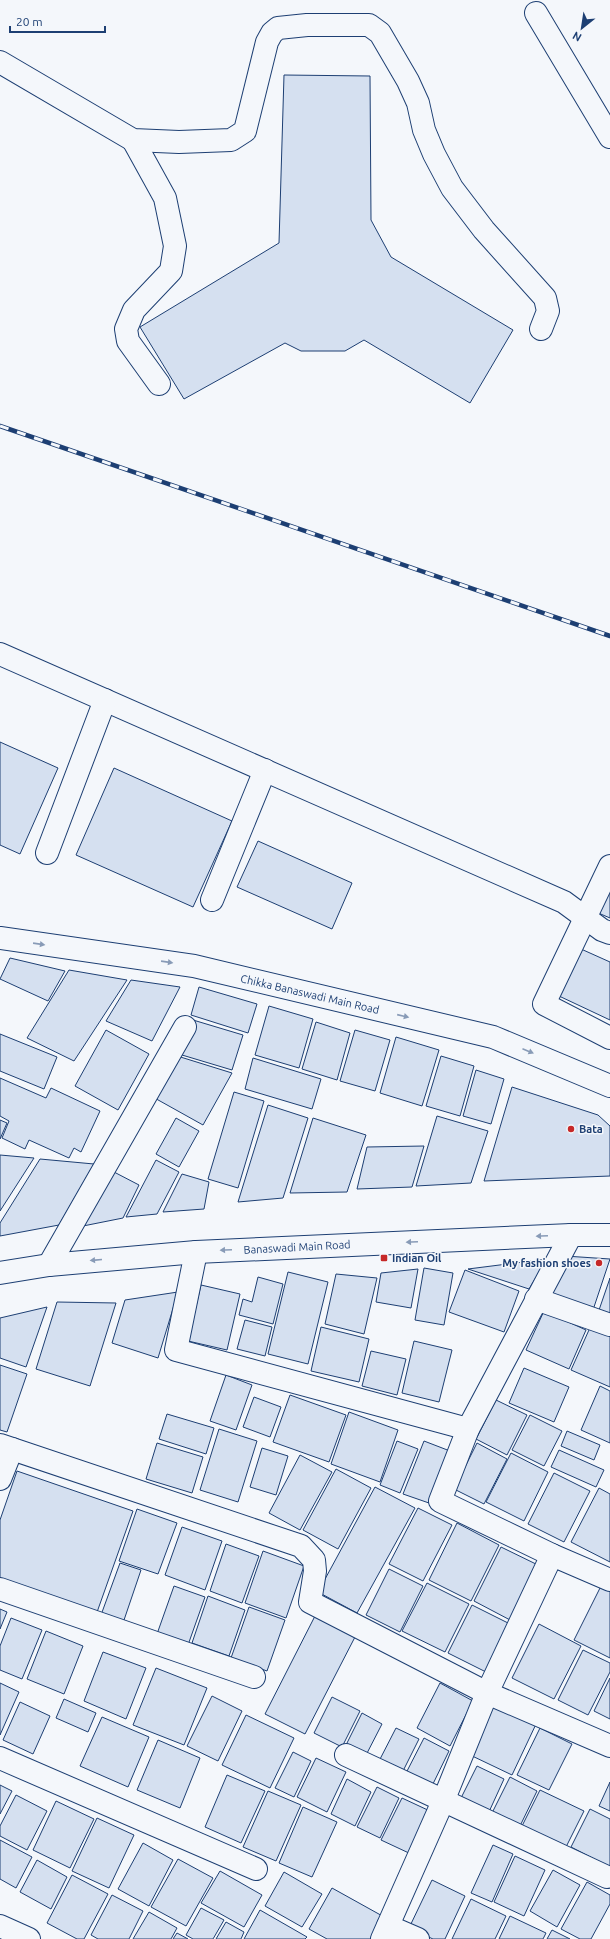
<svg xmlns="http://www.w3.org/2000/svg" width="610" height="1939" viewBox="0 0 610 1939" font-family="Ubuntu,sans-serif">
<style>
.building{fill:#d5e0f0;stroke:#1d3f73}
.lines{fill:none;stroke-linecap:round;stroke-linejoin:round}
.minor-casing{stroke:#1d3f73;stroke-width:24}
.major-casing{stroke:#1d3f73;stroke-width:24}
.minor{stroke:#f4f7fb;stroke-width:22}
.major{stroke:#f4f7fb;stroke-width:22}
.rail-casing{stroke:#1d3f73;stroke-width:4.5}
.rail{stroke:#f4f7fb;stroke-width:3;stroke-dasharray:9;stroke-linecap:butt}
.oneway{fill:#889bb7}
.poi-dot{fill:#c62828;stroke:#f4f7fb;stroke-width:1.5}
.labels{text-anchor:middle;stroke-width:3;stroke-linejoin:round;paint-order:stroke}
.street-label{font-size:11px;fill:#1d3f73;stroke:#f4f7fb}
.poi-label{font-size:11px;font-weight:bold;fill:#1d3f73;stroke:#f4f7fb;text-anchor:start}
</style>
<rect width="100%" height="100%" fill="#f4f7fb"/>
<!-- building -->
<g class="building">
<polygon points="284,75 370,76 371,220 391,257 513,330 470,403 364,340 345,351 301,351 285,343 184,399 140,327 279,243"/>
<polygon points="0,742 58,768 20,854 0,845"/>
<polygon points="114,768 232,821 193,907 76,855"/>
<polygon points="258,841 352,883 332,929 237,887"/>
<polygon points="610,881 610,918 596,912"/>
<polygon points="581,949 610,962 610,1020 559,996"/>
<polygon points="10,958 65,971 48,1001 0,979"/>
<polygon points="69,970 127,980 74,1061 27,1038"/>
<polygon points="131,980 180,987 152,1041 106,1021"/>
<polygon points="199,987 257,1004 248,1033 191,1015"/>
<polygon points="269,1006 313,1019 299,1068 255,1055"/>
<polygon points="193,1020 243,1035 232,1070 182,1055"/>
<polygon points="316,1022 350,1033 337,1080 302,1069"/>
<polygon points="106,1030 149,1054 118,1110 75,1086"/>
<polygon points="355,1030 390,1040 375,1091 340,1081"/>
<polygon points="0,1034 57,1057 44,1089 0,1071"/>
<polygon points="396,1037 439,1050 422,1106 380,1093"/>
<polygon points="174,1055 232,1073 203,1125 151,1096"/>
<polygon points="441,1056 474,1066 460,1116 426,1106"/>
<polygon points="253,1058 321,1079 312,1109 245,1089"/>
<polygon points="476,1070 504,1079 491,1124 463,1116"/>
<polygon points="0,1078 46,1098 51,1088 100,1111 81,1152 74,1148 69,1158 29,1140 25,1149 2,1138 9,1121 0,1116"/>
<polygon points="512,1087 598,1115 610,1126 610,1176 484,1181"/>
<polygon points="234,1092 264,1101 238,1188 208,1179"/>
<polygon points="268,1105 308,1118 283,1198 238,1202"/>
<polygon points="437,1116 488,1131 471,1183 416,1186"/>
<polygon points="176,1118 199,1131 179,1167 156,1154"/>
<polygon points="313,1118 366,1135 347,1192 290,1193"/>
<polygon points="0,1120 7,1123 0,1139"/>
<polygon points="424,1146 412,1187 357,1189 367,1147"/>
<polygon points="0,1155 34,1158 0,1211"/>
<polygon points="40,1159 94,1164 59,1225 0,1236 0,1223"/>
<polygon points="156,1160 179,1172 157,1214 126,1217"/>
<polygon points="114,1172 139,1185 123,1218 83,1226"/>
<polygon points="182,1174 209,1182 204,1209 163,1212"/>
<polygon points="565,1256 610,1259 592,1313 546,1296"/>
<polygon points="547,1259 529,1289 468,1269"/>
<polygon points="424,1268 453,1273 444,1325 415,1320"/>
<polygon points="418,1269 411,1308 376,1302 381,1273"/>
<polygon points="465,1270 519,1291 504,1332 449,1312"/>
<polygon points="288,1272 328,1282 308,1364 268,1354"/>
<polygon points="336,1274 377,1278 364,1334 325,1324"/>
<polygon points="258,1277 283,1284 273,1324 239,1315 243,1299 252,1302"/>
<polygon points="610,1278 610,1318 598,1313"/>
<polygon points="201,1285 240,1294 227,1350 188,1341"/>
<polygon points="178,1292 158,1358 112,1343 125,1300"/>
<polygon points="57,1302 116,1303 90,1386 36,1369"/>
<polygon points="47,1307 26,1367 0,1358 0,1318"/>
<polygon points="544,1311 586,1330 569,1369 526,1350"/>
<polygon points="245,1320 272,1327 265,1356 237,1349"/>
<polygon points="593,1321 610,1329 610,1387 571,1370"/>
<polygon points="321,1327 369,1339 359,1382 311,1371"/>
<polygon points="414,1341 452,1350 439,1402 402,1393"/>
<polygon points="371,1351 406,1359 397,1395 362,1386"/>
<polygon points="0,1365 27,1374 7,1432 0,1430"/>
<polygon points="524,1368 569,1387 554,1422 509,1403"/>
<polygon points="226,1375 252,1385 236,1430 210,1421"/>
<polygon points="600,1386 610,1391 610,1443 581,1430"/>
<polygon points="290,1395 346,1415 329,1462 273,1442"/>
<polygon points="254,1397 281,1407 270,1437 243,1427"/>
<polygon points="496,1400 527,1415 507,1455 476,1439"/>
<polygon points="349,1412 398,1430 380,1482 331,1464"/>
<polygon points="167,1414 214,1428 206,1454 159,1439"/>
<polygon points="530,1415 562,1431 544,1466 512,1450"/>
<polygon points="219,1429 257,1441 238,1502 200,1490"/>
<polygon points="567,1431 600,1445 594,1460 561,1446"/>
<polygon points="397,1441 418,1449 400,1493 380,1485"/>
<polygon points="424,1441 450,1451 429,1503 403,1494"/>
<polygon points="157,1443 203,1457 192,1493 146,1479"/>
<polygon points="477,1443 507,1459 484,1504 454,1489"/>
<polygon points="262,1448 288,1456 276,1495 250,1487"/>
<polygon points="559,1450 604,1470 596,1487 551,1467"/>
<polygon points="511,1453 548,1472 524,1521 486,1502"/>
<polygon points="300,1455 332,1472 300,1530 269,1513"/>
<polygon points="336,1469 371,1488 338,1549 303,1530"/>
<polygon points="17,1471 133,1511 96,1615 0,1581 0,1520"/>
<polygon points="554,1473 590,1491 564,1542 528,1524"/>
<polygon points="375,1487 415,1508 357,1613 318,1592"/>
<polygon points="599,1488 610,1494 610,1562 571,1542"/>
<polygon points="418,1508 452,1525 423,1581 389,1564"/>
<polygon points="137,1509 177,1523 158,1574 119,1561"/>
<polygon points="457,1523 499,1545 471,1601 429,1580"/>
<polygon points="182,1527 222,1541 205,1590 165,1575"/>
<polygon points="226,1544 259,1556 242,1603 210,1591"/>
<polygon points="501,1547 540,1566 512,1621 474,1601"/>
<polygon points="263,1551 304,1566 286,1618 245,1603"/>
<polygon points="120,1563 141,1570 123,1623 101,1615"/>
<polygon points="389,1569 423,1586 400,1632 366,1615"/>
<polygon points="427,1583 469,1604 445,1652 402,1631"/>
<polygon points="174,1586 205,1597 188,1645 157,1634"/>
<polygon points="601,1586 610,1591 610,1658 574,1640"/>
<polygon points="208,1596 245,1610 229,1656 192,1643"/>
<polygon points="472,1605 510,1624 486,1672 448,1653"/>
<polygon points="249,1607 285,1620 267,1671 231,1658"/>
<polygon points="0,1609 7,1612 0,1629"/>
<polygon points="315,1616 355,1637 305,1734 265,1714"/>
<polygon points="11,1618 42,1630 22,1679 0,1670 0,1646"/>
<polygon points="539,1624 581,1646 554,1699 512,1678"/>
<polygon points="46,1631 83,1646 64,1694 27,1679"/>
<polygon points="583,1650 610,1663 610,1672 588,1715 558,1700"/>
<polygon points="103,1652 146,1668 126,1719 84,1701"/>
<polygon points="156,1668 207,1688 184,1745 133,1725"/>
<polygon points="610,1678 610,1719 594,1711"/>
<polygon points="0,1683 19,1692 0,1735"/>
<polygon points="440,1683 473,1701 450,1746 417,1728"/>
<polygon points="212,1696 242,1711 218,1761 187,1746"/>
<polygon points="332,1697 360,1711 342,1747 314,1733"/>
<polygon points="64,1699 96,1713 88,1732 56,1718"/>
<polygon points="494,1701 537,1722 512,1775 468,1754"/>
<polygon points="20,1702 50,1716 33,1754 3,1740"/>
<polygon points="362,1713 382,1724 364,1759 344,1749"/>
<polygon points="246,1715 294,1738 270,1788 222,1765"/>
<polygon points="102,1717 149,1737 128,1787 80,1766"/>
<polygon points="396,1728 419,1739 401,1775 378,1763"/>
<polygon points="540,1728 572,1744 549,1790 517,1775"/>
<polygon points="424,1738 449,1751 431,1788 405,1775"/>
<polygon points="158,1740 200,1758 180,1808 137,1790"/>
<polygon points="293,1752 311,1761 294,1797 275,1788"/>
<polygon points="316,1758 346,1772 327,1812 297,1797"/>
<polygon points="477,1766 504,1779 488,1814 460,1800"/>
<polygon points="227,1775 265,1791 241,1843 205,1827"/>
<polygon points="510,1777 537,1791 519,1828 491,1815"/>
<polygon points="347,1779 371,1792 355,1826 331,1814"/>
<polygon points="610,1782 610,1811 599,1806"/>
<polygon points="0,1785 12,1791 0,1814"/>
<polygon points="377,1787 399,1798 380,1838 357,1827"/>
<polygon points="540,1790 584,1811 566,1847 522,1826"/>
<polygon points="268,1791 301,1805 276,1861 243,1847"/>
<polygon points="16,1795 47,1811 27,1850 0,1836 0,1826"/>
<polygon points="402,1798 432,1812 411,1854 381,1840"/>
<polygon points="56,1801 94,1819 70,1868 33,1850"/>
<polygon points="303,1807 337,1822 312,1877 279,1863"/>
<polygon points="590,1809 610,1819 610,1867 571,1847"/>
<polygon points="97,1818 134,1835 109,1888 72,1871"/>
<polygon points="0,1840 32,1857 16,1888 0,1879"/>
<polygon points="143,1843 173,1860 149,1906 118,1889"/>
<polygon points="493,1845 513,1854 492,1902 471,1893"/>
<polygon points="515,1856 545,1870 524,1916 494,1902"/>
<polygon points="178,1859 213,1878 186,1926 151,1907"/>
<polygon points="37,1860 67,1877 51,1909 20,1892"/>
<polygon points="553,1870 580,1885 557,1927 530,1911"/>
<polygon points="220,1871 262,1895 244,1927 201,1903"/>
<polygon points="284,1872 322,1894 302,1927 265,1906"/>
<polygon points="72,1875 108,1894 84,1939 77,1939 47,1923"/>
<polygon points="432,1880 465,1896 445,1939 433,1939 409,1928"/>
<polygon points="587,1882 610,1895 610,1904 591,1939 580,1939 561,1929"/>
<polygon points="332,1888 386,1918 374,1939 327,1939 309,1929"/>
<polygon points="112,1895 143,1911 129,1939 98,1939 91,1935"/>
<polygon points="471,1899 506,1916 495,1939 452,1939"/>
<polygon points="201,1908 224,1920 213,1939 193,1939 186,1935"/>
<polygon points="260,1910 307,1937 305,1939 244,1939"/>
<polygon points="149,1912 177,1928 171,1939 133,1939"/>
<polygon points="510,1916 546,1933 543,1939 499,1939"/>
<polygon points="226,1922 244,1932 241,1939 216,1939"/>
<polygon points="552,1930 570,1939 547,1939"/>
<polygon points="177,1933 188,1939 173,1939"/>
</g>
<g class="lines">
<defs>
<g id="minor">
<polyline points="536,13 610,137"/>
<polyline points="0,62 133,140 179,142 231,140 245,131 267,42 272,33 278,28 307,25 369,25 380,33 408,81 418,103 424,130 434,154 452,188 484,230 545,298 548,311 541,329"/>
<polyline points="133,140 165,198 175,246 171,271 134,310 126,329 128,341 159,384"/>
<polyline points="0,654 564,902 602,930 610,933"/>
<polyline points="47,853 105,700"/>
<polyline points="610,866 544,1004 610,1038"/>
<polyline points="212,900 265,770"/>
<polyline points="196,1252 176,1350 468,1429"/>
<polyline points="49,1265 185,1027"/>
<polyline points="536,1299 610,1325"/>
<polyline points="0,1445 301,1546 314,1560 315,1571 310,1602 487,1693 610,1746"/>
<polyline points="0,1479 12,1449"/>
<polyline points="552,1555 440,1501 468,1429 571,1235"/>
<polyline points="0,1589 254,1677"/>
<polyline points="346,1755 607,1877"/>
<polyline points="0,1758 256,1869"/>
<polyline points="0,1926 29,1939"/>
<polyline points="388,1926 418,1939"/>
<polyline points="382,1939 444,1799 487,1693 552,1555 610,1580"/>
</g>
<g id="major">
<polyline points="0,938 194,966 493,1037 610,1086"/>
<polyline points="0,1273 49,1265 196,1252 571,1235 610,1235"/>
</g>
</defs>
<!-- minor casing -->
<use href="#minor" class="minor-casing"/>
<!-- major casing -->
<use href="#major" class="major-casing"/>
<!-- minor -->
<use href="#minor" class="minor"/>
<!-- major -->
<use href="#major" class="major"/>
<defs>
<polyline id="rail" points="0,426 610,636"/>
</defs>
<!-- rail casing -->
<use href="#rail" class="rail-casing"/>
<!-- rail -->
<use href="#rail" class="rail"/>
</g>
<!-- one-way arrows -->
<defs><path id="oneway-solid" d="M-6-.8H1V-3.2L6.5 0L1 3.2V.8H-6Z"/></defs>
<g class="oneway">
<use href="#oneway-solid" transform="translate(39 944) rotate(8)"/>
<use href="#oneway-solid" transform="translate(167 962) rotate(8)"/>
<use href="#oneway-solid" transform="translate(403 1016) rotate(13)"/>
<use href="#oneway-solid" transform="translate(528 1051) rotate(23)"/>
<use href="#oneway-solid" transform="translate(542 1236) rotate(178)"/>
<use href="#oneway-solid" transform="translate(412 1242) rotate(178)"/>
<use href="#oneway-solid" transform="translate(226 1250) rotate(177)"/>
<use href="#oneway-solid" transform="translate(96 1260) rotate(175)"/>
</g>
<!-- markers -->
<g class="poi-dot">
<circle cx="571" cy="1129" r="4"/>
<rect x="380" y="1254" width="8" height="8" rx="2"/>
<circle cx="599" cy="1263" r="4"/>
</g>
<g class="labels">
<!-- street labels -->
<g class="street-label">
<text transform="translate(310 994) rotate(13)" y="4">Chikka Banaswadi Main Road</text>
<text transform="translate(297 1247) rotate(-3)" y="4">Banaswadi Main Road</text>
</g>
<!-- poi labels -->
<g class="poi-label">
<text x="579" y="1133">Bata</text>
<text x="392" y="1262">Indian Oil</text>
<text x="591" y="1267" text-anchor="end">My fashion shoes</text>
</g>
</g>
<!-- north arrow -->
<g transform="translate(582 28) rotate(210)" stroke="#f4f7fb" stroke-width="3" paint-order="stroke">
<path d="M0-3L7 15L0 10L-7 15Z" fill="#1d3f73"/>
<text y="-6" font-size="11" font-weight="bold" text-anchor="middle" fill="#1d3f73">N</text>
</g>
<!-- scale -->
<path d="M10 26v6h95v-6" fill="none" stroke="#1d3f73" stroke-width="2"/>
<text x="16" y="26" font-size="12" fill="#1d3f73" stroke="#f4f7fb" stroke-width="3" paint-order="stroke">20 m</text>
</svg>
